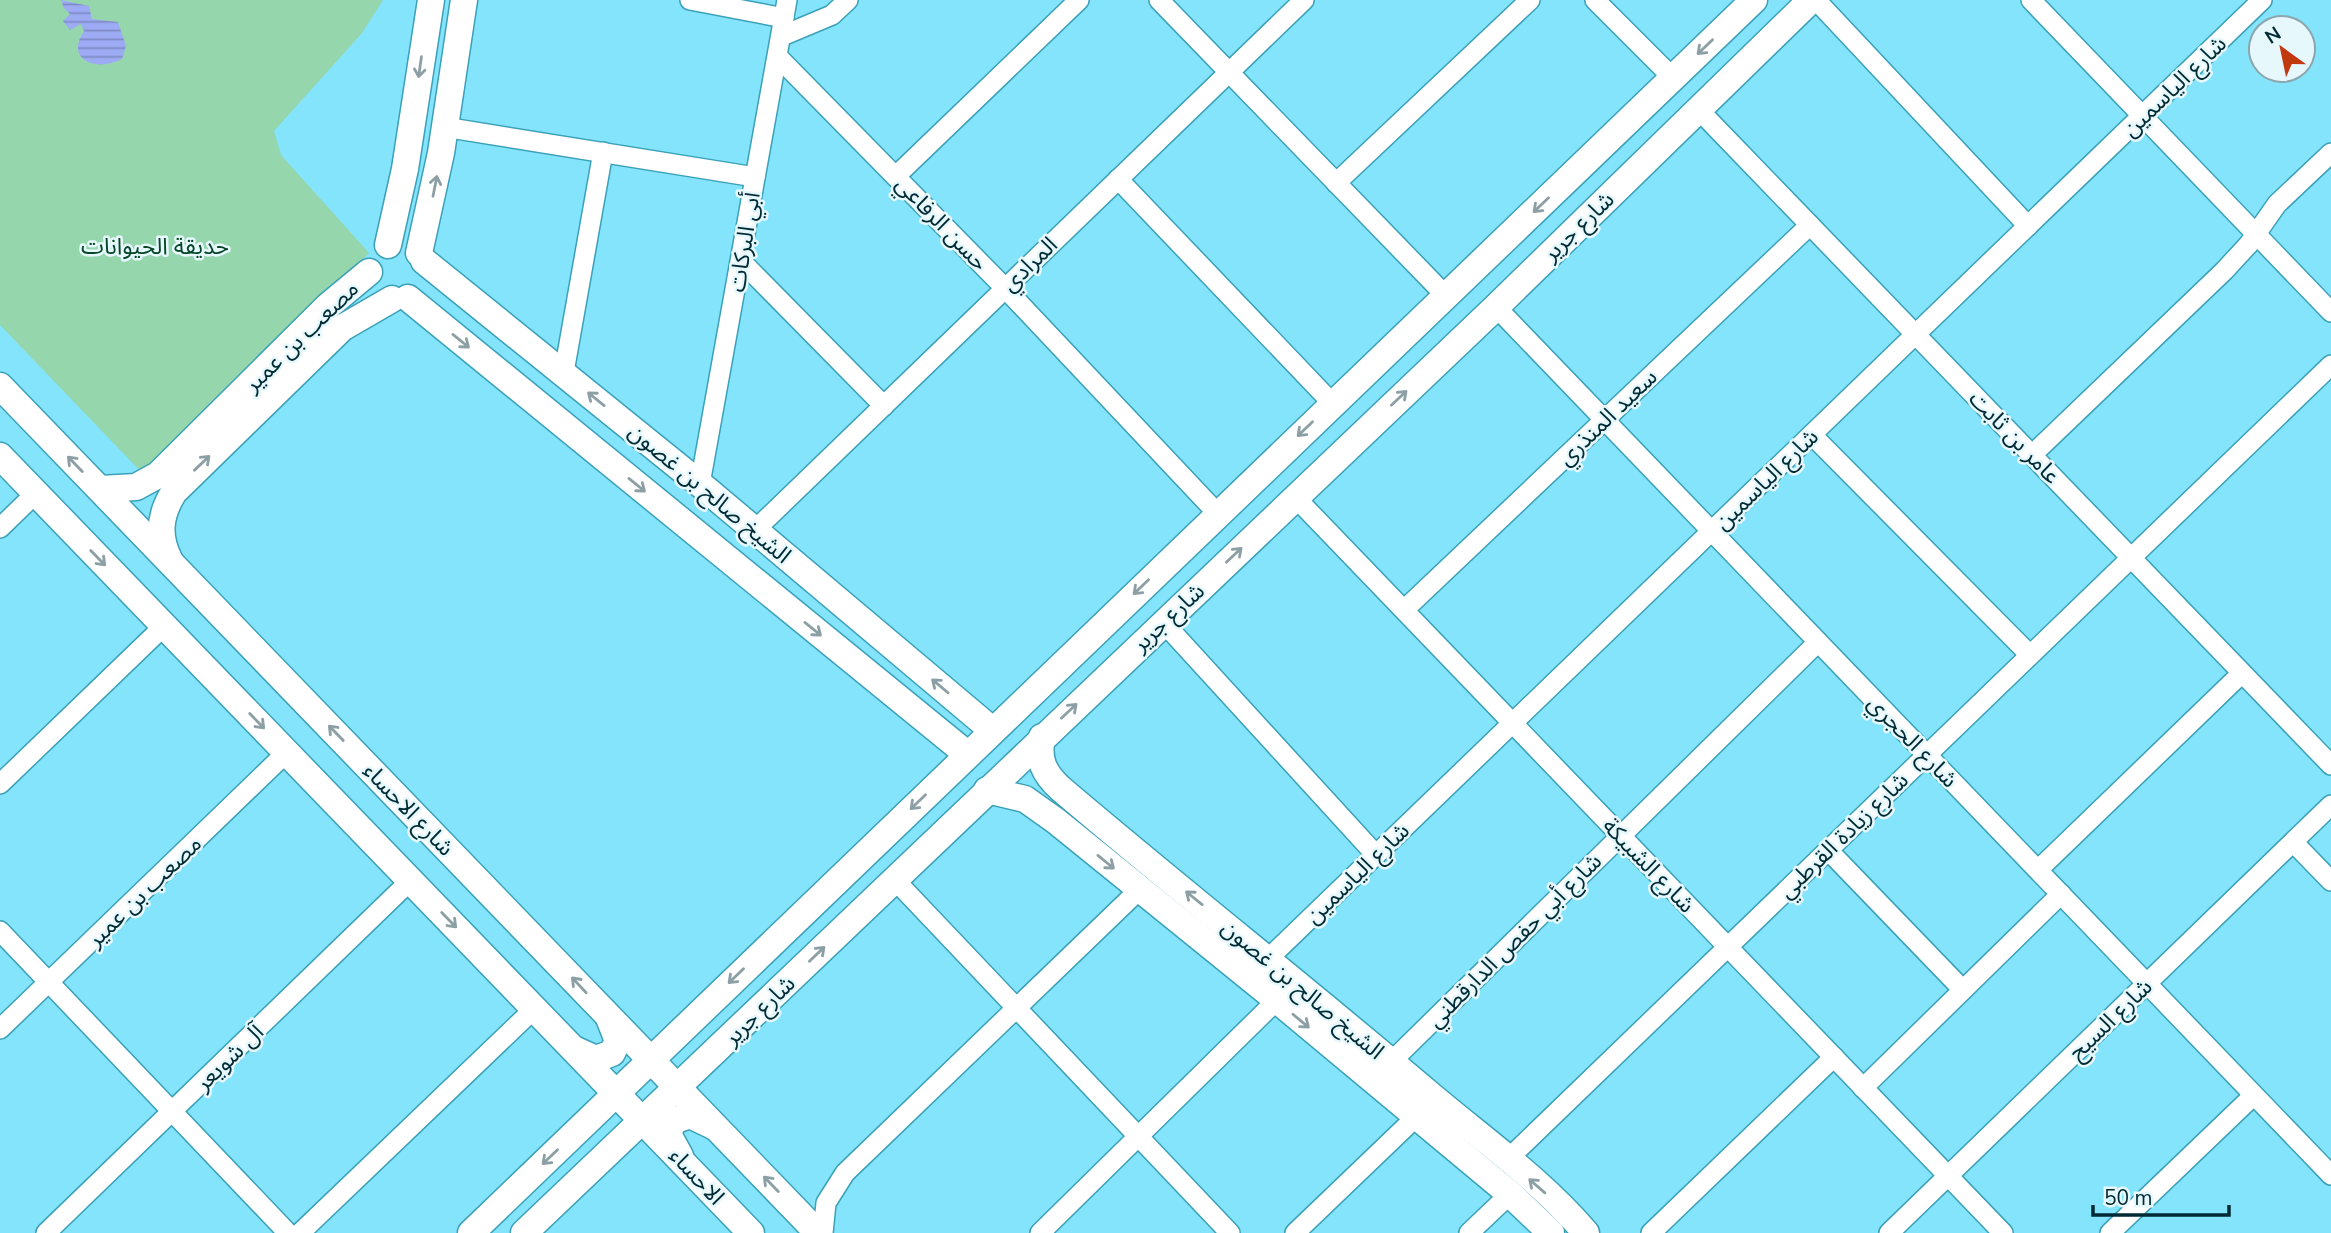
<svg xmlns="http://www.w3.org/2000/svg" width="2331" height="1233" viewBox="0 0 2331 1233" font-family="'Nunito Sans','Noto Sans Arabic',sans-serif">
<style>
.park{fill:#95d6ac}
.water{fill:url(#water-rules)}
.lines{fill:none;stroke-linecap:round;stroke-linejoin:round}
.street-casing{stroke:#3ba1b8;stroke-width:22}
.secondary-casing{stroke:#3ba1b8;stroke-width:29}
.street{stroke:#fff;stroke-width:19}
.secondary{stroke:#fff;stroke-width:26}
.oneway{stroke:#8c9fa4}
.labels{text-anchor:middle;stroke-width:5;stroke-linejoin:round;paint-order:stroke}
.street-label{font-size:23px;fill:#002a34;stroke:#e7f8fd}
.park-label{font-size:23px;fill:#044626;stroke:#e7f8fd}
</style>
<defs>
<pattern id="water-rules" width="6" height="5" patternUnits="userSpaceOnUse" patternTransform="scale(1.75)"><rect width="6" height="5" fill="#9dabf4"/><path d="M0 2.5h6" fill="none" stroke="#7e8bc6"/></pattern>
</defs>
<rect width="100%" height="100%" fill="#83e4fc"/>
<!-- park -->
<polygon class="park" points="0,0 383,0 362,33 274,131 281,155 369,253 145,476 0,325"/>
<!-- water -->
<path class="water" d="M61,0L89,6L92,19L118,22L126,46L122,59C98,72 64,61 84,31L81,24L70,30L63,21L70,14L64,8Z"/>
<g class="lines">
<defs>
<g id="street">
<polyline points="690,0 784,18"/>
<polyline points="1159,0 1446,296"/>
<polyline points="1595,0 1673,78"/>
<polyline points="1816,0 2028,226"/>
<polyline points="2031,0 2331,312"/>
<polyline points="782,36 832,15 848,0"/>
<polyline points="779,58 1004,287 1218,514"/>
<polyline points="1698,109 2331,765"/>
<polyline points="444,127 755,177"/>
<polyline points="896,176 1079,0"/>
<polyline points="1118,179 1332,403"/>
<polyline points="1336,183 1530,0"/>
<polyline points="742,262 884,406"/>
<polyline points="1496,307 2331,1175"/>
<polyline points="564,372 603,152"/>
<polyline points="1812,435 2030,655"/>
<polyline points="2032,455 2224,271 2249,244 2277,204 2331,153"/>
<polyline points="700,484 787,0"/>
<polyline points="1295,497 2003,1233"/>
<polyline points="0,528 36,493"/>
<polyline points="755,530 1304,0"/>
<polyline points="1404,610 1810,225"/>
<polyline points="1163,622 1376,855"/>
<polyline points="0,784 164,626"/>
<polyline points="2293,842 2331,881"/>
<polyline points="1828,850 1963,990"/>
<polyline points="2038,870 2242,673"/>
<polyline points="895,880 1230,1233"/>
<polyline points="0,931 288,1233"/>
<polyline points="1269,958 2262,0"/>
<polyline points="0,1029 287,752"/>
<polyline points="1391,1062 1818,642"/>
<polyline points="1863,1088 2061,894"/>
<polyline points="1507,1160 2331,365"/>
<polyline points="46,1233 411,880"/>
<polyline points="300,1233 535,1008"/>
<polyline points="823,1233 826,1203 845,1173 1140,889"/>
<polyline points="1040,1233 1277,1000"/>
<polyline points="1295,1233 1416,1117"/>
<polyline points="1469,1233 1510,1194"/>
<polyline points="1651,1233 1834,1057"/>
<polyline points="1889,1233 2331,805"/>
<polyline points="2110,1233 2253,1096"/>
</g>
<g id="secondary">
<polyline points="388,245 405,169 431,0"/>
<polyline points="419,253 441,153 464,0"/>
<polyline points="424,261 700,484 992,730"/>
<polyline points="408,298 967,754"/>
<polyline points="0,386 818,1233"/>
<polyline points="0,456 751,1233"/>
<polyline points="100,489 136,487 158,475 328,306 369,272"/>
<path d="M169,559C157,535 160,514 174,492L342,328L392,299"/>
<path d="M1042,737C1037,759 1044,774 1061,789C1182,892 1307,990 1428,1093C1481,1138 1541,1180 1586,1233"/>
<polyline points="987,790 1025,799 1056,821 1277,1000 1510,1194 1551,1233"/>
<polyline points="576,1050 596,1059 612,1053 618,1041 609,1018"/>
<polyline points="680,1156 668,1134 673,1121 690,1115 715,1127"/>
<polyline points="471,1233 1754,0"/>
<polyline points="524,1233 1496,307 1811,0"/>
</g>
</defs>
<!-- street casing -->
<use href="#street" class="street-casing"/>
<!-- secondary casing -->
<use href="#secondary" class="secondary-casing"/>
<!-- street -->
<use href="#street" class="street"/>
<!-- secondary -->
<use href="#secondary" class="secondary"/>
</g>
<!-- one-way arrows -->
<defs><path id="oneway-shaft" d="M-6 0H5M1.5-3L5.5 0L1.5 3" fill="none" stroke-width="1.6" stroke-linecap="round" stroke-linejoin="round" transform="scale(1.75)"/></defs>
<g class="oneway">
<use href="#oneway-shaft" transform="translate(1705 47) rotate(136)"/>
<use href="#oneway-shaft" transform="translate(420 67) rotate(98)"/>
<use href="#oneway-shaft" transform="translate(435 186) rotate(-79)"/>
<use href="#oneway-shaft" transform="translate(1541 205) rotate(136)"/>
<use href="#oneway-shaft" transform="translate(461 341) rotate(39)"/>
<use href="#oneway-shaft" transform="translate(1399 398) rotate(-43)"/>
<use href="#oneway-shaft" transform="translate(596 399) rotate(-141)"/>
<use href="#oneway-shaft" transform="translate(1305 429) rotate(136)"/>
<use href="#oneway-shaft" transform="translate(202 463) rotate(-44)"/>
<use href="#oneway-shaft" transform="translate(75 464) rotate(-134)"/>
<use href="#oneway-shaft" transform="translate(637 485) rotate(39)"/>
<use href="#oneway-shaft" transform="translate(1234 555) rotate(-43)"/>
<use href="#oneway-shaft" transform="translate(98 558) rotate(46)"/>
<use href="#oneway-shaft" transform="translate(1141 587) rotate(136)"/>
<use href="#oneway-shaft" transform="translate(813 629) rotate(39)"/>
<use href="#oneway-shaft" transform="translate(940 686) rotate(-140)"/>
<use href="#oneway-shaft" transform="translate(1069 711) rotate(-43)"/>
<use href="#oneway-shaft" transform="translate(257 721) rotate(46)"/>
<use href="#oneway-shaft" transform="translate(336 733) rotate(-134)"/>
<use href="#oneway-shaft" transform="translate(918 802) rotate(136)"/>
<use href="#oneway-shaft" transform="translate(1106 862) rotate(39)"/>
<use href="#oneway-shaft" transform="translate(1194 898) rotate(-141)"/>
<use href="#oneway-shaft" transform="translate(449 920) rotate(46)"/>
<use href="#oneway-shaft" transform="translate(817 954) rotate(-44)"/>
<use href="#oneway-shaft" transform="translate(736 976) rotate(136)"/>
<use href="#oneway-shaft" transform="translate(579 985) rotate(-133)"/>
<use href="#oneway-shaft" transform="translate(1301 1021) rotate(40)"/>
<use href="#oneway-shaft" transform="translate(550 1157) rotate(136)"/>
<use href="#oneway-shaft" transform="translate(771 1184) rotate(-134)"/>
<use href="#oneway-shaft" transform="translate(1537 1186) rotate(-139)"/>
</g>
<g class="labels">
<!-- street labels -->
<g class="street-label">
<text transform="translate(2174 86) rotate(-44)" y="8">شارع الياسمين</text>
<text transform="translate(942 223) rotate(46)" y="8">حسن الرفاعي</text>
<text transform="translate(1578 226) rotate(-44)" y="8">شارع جرير</text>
<text transform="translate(744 242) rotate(-81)" y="8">أبي البركات</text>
<text transform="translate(1029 264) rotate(-44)" y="8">المرادي</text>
<text transform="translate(301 336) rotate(-44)" y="8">مصعب بن عمير</text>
<text transform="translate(1607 417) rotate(-44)" y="8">سعيد المنذري</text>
<text transform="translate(2015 437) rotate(46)" y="8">عامر بن ثابت</text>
<text transform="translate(1766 479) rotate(-44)" y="8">شارع الياسمين</text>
<text transform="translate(710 493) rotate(40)" y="8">الشيخ صالح بن غصون</text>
<text transform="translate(1168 617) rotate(-43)" y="8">شارع جرير</text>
<text transform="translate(1913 741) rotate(46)" y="8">شارع الحجري</text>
<text transform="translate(409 809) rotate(46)" y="8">شارع الاحساء</text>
<text transform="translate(1843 835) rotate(-44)" y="8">شارع زيادة القرطبي</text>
<text transform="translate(1649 865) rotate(46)" y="8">شارع الشبيكة</text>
<text transform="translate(1357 873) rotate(-44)" y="8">شارع الياسمين</text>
<text transform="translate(144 891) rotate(-44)" y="8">مصعب بن عمير</text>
<text transform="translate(1514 940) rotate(-45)" y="8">شارع أبي حفص الدارقطني</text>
<text transform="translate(1303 989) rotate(40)" y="8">الشيخ صالح بن غصون</text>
<text transform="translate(759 1010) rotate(-44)" y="8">شارع جرير</text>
<text transform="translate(2110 1019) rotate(-44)" y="8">شارع السيح</text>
<text transform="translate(229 1057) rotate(-44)" y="8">آل شويعر</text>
<text transform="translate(697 1176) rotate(47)" y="8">الاحساء</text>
</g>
<!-- park labels -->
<g class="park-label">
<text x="155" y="254">حديقة الحيوانات</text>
</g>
</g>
<!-- north arrow -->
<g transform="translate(2282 49) rotate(327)"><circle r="33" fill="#e7f8fd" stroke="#8ba6ad" stroke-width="2"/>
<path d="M0-5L12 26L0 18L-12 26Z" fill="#c23910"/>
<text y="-10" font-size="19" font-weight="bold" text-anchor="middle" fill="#002a34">N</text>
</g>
<!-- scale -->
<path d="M2093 1205v10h136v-10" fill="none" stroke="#002a34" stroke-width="3.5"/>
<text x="2104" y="1205" font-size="21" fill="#002a34" stroke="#e7f8fd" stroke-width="5" paint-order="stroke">50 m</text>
</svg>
